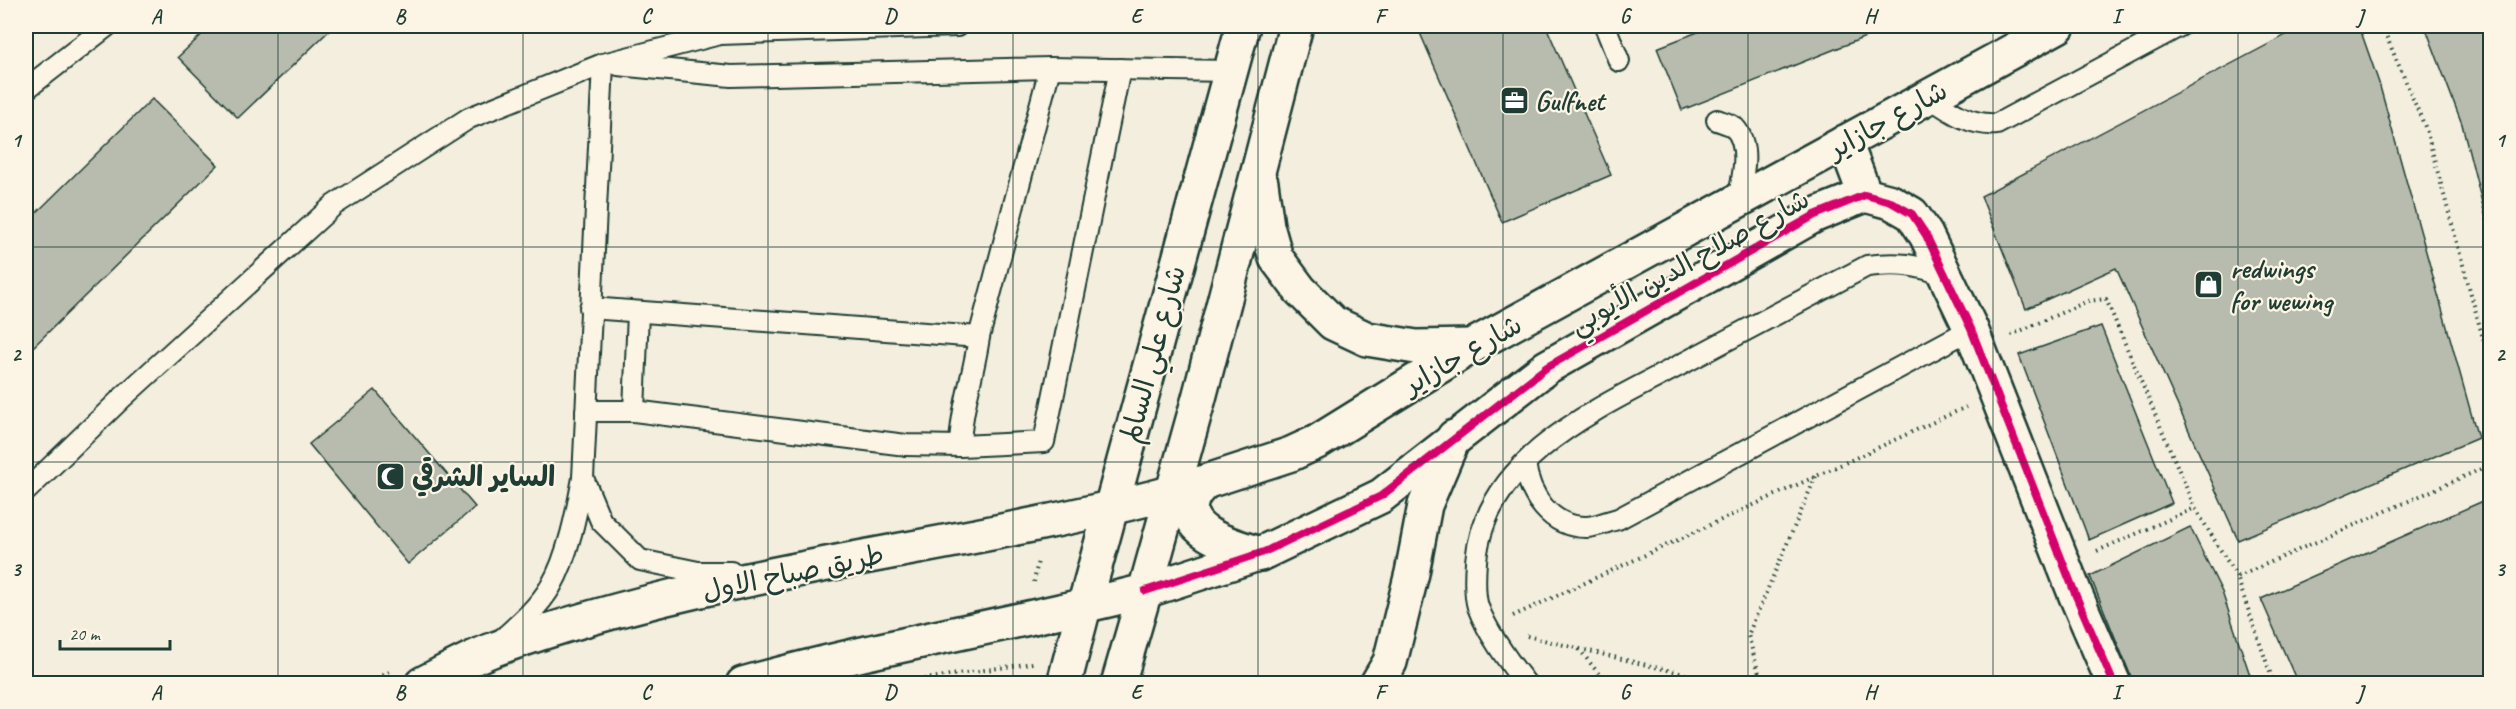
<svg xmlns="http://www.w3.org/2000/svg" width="2516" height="709" viewBox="0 0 2516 709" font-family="Caveat,'Playpen Sans Arabic',sans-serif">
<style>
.building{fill:#b8bcae;stroke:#1f3d34;stroke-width:1.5}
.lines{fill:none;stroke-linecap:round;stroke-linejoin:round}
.lane-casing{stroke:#1f3d34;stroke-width:24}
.street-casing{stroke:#1f3d34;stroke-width:38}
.secondary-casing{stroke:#1f3d34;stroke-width:38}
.primary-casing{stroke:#1f3d34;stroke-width:38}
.path{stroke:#1f3d34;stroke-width:4;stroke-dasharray:1.5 4.5;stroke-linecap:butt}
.lane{stroke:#fcf5e5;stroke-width:20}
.street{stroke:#fcf5e5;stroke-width:33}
.secondary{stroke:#fcf5e5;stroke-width:33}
.primary{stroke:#fcf5e5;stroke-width:33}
.cycleway-casing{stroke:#fcf5e5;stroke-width:11}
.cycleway{stroke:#d6006c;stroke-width:8}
.grid{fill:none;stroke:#1f3d34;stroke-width:1.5;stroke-opacity:0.55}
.labels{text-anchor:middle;stroke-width:4.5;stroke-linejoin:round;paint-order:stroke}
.poi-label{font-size:28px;font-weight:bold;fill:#1f3d34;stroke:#fcf5e5;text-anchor:start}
.street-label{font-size:28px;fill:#1f3d34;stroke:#fcf5e5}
.neatline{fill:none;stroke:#1f3d34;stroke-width:2}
.grid-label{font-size:20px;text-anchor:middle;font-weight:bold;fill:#1f3d34}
</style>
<rect width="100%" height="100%" fill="#f3eede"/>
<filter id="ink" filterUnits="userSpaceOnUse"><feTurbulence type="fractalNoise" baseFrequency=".0167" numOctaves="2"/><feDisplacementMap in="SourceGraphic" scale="12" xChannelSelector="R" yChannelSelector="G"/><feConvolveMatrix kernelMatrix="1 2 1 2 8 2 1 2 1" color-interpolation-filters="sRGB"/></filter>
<g filter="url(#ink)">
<!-- building -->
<g class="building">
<polygon points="211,26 334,26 238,118 178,57"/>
<polygon points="1417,26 1546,26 1611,175 1502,222"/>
<polygon points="1713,26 1893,26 1682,110 1657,48"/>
<polygon points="2303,26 2359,26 2379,83 2478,438 2238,540 2116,268 2026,309 1981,196"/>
<polygon points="2425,26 2490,26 2490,234 2462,124"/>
<polygon points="152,99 218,165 26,354 26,223"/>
<polygon points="2101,326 2172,503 2089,540 2019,355"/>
<polygon points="375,390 475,507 408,564 309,444"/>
<polygon points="2490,498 2490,684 2298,684 2261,599"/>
<polygon points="2190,527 2222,592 2253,684 2134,684 2090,576"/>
</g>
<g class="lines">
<defs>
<g id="lane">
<polyline points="1605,26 1619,61"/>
<polyline points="618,65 731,76 1050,68 1231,71"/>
<polyline points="26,89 107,26"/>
<path d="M1928,96C1950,111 1969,126 1997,124L2180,26"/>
<path d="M1717,120C1722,122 1730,124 1734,127C1752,146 1742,179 1738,200"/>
<polyline points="590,308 979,337"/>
<path d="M586,411H634L906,445L960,446C961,409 974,374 979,337L1050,68"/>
<polyline points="634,411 638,312"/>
<polyline points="960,446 1044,442 1120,69"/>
<path d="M1525,463C1529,495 1550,527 1586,527C1596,527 1608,521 1618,519L1971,329"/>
<polyline points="583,478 601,521 640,560 698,572 731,572"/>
<polyline points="26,491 122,398 334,205 469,118 603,64 720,34 957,26"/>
<path d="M500,641C518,625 539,607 551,586C568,557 577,511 583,478L603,64"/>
<path d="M1526,684C1508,661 1488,634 1478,607C1474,594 1475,575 1476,561C1485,456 1601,407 1682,364C1744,331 1806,298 1867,266C1896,262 1918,264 1945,276"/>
</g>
<g id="street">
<polyline points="1845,142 1865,195"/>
<polyline points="1145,591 1264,552 1381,496 1547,367 1815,215 1865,195 1891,202 1912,214 1926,235 1971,329 2076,596 2114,684"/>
</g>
<g id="secondary">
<path d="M1205,482C1201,486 1195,492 1193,497C1177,533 1238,547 1260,554"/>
<polyline points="1174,492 1291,454 1317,442 1472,346 2058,26"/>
<polyline points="1064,684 1084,607"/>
<polyline points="1118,684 1145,591"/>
<polyline points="1377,684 1390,662 1412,573 1425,505 1454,437"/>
</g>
<g id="primary">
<polyline points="1261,183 1267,226 1276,258 1300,290 1333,323 1367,339 1416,347 1472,346"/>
<polyline points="1084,607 1243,26"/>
<path d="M422,684C445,672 468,659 492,650C712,569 949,552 1174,492"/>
<path d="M743,684C875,647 1011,625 1145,591L1199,398L1296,26"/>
</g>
</defs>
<!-- lane casing -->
<use href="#lane" class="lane-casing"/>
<!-- street casing -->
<use href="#street" class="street-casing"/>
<!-- secondary casing -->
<use href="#secondary" class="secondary-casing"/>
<!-- primary casing -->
<use href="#primary" class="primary-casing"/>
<!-- path -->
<g class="path">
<polyline points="2382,26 2426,129 2490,364"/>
<polyline points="2011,335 2088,301 2106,299 2195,508"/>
<polyline points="2097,551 2195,508 2237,577"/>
<polyline points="1034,582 1038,560"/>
<polyline points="1513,616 1966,407"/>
<polyline points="1527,636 1725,684"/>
<polyline points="1579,649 1607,684"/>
<polyline points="924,679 1033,663"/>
<polyline points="367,684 389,672"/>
<polyline points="1762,684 1748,635 1816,476"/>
<polyline points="2274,684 2237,577 2490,465"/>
</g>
<!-- lane -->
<use href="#lane" class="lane"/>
<!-- street -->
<use href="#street" class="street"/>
<!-- secondary -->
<use href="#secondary" class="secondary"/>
<!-- primary -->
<use href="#primary" class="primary"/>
<defs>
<polyline id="cycleway" points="1145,591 1264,552 1381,496 1547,367 1815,215 1865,195 1891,202 1912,214 1926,235 1971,329 2076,596 2114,684"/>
</defs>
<!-- cycleway casing -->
<use href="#cycleway" class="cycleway-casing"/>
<!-- cycleway -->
<use href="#cycleway" class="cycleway"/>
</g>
</g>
<!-- grid -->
<path class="grid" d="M278,26V684M523,26V684M768,26V684M1013,26V684M1258,26V684M1503,26V684M1748,26V684M1993,26V684M2238,26V684M26,247H2490M26,462H2490"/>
<!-- icons -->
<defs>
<symbol id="office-square" viewBox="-11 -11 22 22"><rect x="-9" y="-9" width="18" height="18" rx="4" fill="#1f3d34" stroke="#fcf5e5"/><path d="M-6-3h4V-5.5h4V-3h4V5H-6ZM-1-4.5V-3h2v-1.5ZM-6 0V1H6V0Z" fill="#fff"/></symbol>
<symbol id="shop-square" viewBox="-11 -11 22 22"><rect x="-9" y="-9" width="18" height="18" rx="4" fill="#1f3d34" stroke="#fcf5e5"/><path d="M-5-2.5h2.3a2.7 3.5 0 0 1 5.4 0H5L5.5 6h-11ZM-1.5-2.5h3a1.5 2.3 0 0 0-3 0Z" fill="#fff"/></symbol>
<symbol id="mosque-square" viewBox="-11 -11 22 22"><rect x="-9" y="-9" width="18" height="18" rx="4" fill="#1f3d34" stroke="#fcf5e5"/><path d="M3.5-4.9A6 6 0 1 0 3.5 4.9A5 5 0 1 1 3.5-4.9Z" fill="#fff"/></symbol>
</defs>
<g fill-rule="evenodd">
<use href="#office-square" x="1498" y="84" width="33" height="33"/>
<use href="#shop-square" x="2192" y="268" width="33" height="33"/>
<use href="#mosque-square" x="374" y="460" width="33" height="33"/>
</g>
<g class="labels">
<!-- poi labels -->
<g class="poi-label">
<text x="1535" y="110">Gulfnet</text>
<text x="2230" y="278">redwings<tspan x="2230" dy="32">for wewing</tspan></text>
<text x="412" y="486">الساير الشرقي</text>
</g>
<!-- street labels -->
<g class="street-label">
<text transform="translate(1887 119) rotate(-29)" y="10">شارع جازاير</text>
<text transform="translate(1689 261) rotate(-29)" y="10">شارع صلاح الدين الأيوبي</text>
<text transform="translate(1152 354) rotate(-75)" y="10">شارع علي السالم</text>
<text transform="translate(1462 354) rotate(-30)" y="10">شارع جازاير</text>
<text transform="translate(793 572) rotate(-12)" y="10">طريق صباح الاول</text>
</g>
</g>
<!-- margin -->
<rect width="2516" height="709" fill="none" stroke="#fcf5e5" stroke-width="66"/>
<!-- scale -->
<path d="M60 640v9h110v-9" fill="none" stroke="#1f3d34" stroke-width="3"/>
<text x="69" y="640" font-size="18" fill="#1f3d34" stroke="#fcf5e5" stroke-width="4.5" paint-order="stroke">20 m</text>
<rect x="33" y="33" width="2450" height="643" class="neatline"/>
<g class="grid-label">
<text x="156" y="23">A</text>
<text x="400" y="23">B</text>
<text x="646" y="23">C</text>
<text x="890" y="23">D</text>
<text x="1136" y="23">E</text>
<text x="1380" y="23">F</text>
<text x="1625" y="23">G</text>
<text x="1870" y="23">H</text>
<text x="2116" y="23">I</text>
<text x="2360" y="23">J</text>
<text x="16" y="147">1</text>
<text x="2500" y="147">1</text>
<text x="16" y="361">2</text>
<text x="2500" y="361">2</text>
<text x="16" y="576">3</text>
<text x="2500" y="576">3</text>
<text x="156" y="699">A</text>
<text x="400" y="699">B</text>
<text x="646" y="699">C</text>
<text x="890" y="699">D</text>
<text x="1136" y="699">E</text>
<text x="1380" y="699">F</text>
<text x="1625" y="699">G</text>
<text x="1870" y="699">H</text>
<text x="2116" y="699">I</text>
<text x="2360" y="699">J</text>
</g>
</svg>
